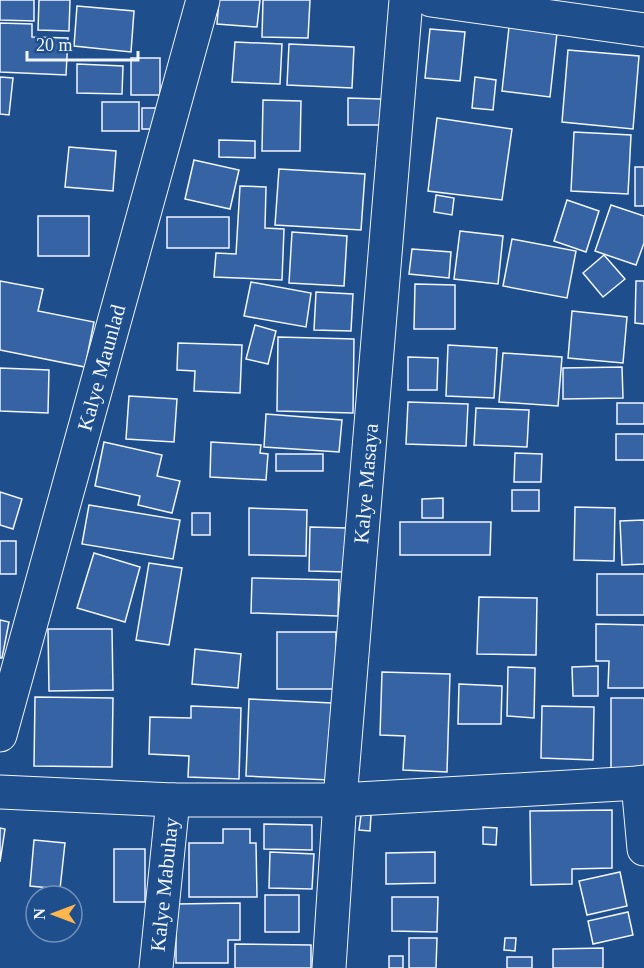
<svg xmlns="http://www.w3.org/2000/svg" width="644" height="968" viewBox="0 0 644 968" font-family="Georgia,serif">
<style>
.building{fill:#3563a3;stroke:#f2f6ff;stroke-width:1.5}
.lines{fill:none;stroke-linecap:round;stroke-linejoin:round}
.street-casing{stroke:#f2f6ff;stroke-width:35}
.street{stroke:#1f4e8c;stroke-width:33}
.labels{text-anchor:middle;stroke-width:4.5;stroke-linejoin:round;paint-order:stroke}
.street-label{font-size:21px;fill:#f2f6ff;stroke:#1f4e8c}
</style>
<rect width="100%" height="100%" fill="#1f4e8c"/>
<!-- building -->
<g class="building">
<polygon points="0,0 34,0 34,21 0,20"/>
<polygon points="39,0 70,0 69,31 38,30"/>
<polygon points="219,0 260,0 257,27 217,24"/>
<polygon points="263,0 310,0 308,38 262,37"/>
<polygon points="77,6 134,11 131,52 74,46"/>
<polygon points="0,23 32,24 32,37 68,38 66,75 0,72"/>
<polygon points="509,27 557,33 550,97 502,91"/>
<polygon points="430,29 465,32 460,81 425,78"/>
<polygon points="235,42 282,44 280,84 232,82"/>
<polygon points="289,44 354,47 352,88 287,85"/>
<polygon points="568,50 639,56 633,129 562,122"/>
<rect x="131" y="58" width="29" height="37"/>
<polygon points="77,64 123,66 122,94 77,93"/>
<polygon points="0,77 13,78 9,115 0,114"/>
<polygon points="475,77 496,80 493,110 472,108"/>
<polygon points="348,98 381,99 381,125 348,125"/>
<polygon points="263,100 301,101 300,151 262,151"/>
<rect x="102" y="102" width="37" height="29"/>
<rect x="142" y="108" width="19" height="21"/>
<polygon points="437,118 512,129 502,200 428,191"/>
<polygon points="574,132 631,135 628,194 571,191"/>
<polygon points="219,140 255,141 255,158 219,157"/>
<polygon points="69,147 116,151 113,191 65,187"/>
<polygon points="194,160 239,170 230,209 185,199"/>
<rect x="635" y="167" width="9" height="39"/>
<polygon points="279,169 365,174 361,230 275,225"/>
<polygon points="240,186 266,187 265,228 284,229 282,280 214,277 216,253 236,254"/>
<polygon points="436,195 454,198 452,215 434,212"/>
<polygon points="567,200 599,211 586,252 554,241"/>
<polygon points="611,205 644,216 644,243 636,265 595,251"/>
<rect x="38" y="216" width="51" height="40"/>
<rect x="167" y="217" width="62" height="31"/>
<polygon points="460,231 503,236 498,284 454,279"/>
<polygon points="292,232 347,236 344,286 289,283"/>
<polygon points="512,239 576,251 567,298 503,286"/>
<polygon points="412,249 451,252 449,278 409,274"/>
<polygon points="604,255 625,279 603,297 583,273"/>
<polygon points="0,281 43,289 38,311 94,322 85,367 0,350"/>
<polygon points="636,281 644,281 644,324 635,323"/>
<polygon points="251,282 311,293 306,327 244,316"/>
<polygon points="415,284 455,285 455,329 414,329"/>
<polygon points="316,292 353,294 351,331 314,330"/>
<polygon points="572,311 627,317 623,363 568,358"/>
<polygon points="255,325 276,331 268,364 246,359"/>
<polygon points="278,337 354,339 353,413 277,411"/>
<polygon points="178,343 242,345 240,393 194,391 195,371 177,370"/>
<polygon points="448,345 497,348 494,398 446,396"/>
<polygon points="503,353 562,357 558,406 499,402"/>
<polygon points="408,357 438,358 437,390 408,390"/>
<polygon points="622,367 623,398 563,399 563,368"/>
<polygon points="0,368 49,370 48,413 0,411"/>
<polygon points="129,396 177,399 174,442 126,439"/>
<polygon points="408,402 468,404 466,446 406,444"/>
<rect x="617" y="403" width="27" height="21"/>
<polygon points="476,408 529,410 527,447 474,445"/>
<polygon points="266,414 342,420 339,452 264,447"/>
<rect x="616" y="434" width="28" height="26"/>
<polygon points="104,442 162,455 157,476 180,481 172,513 138,505 140,496 95,486"/>
<polygon points="211,442 261,445 260,453 268,454 266,480 210,477"/>
<polygon points="515,453 542,454 541,482 514,482"/>
<rect x="276" y="454" width="47" height="17"/>
<rect x="512" y="490" width="27" height="21"/>
<polygon points="0,492 22,499 13,529 0,525"/>
<polygon points="443,498 443,518 422,518 422,499"/>
<polygon points="89,505 180,520 173,559 82,544"/>
<polygon points="575,507 615,508 614,561 574,560"/>
<polygon points="249,508 307,510 306,556 249,555"/>
<rect x="192" y="513" width="18" height="22"/>
<polygon points="644,520 644,564 622,565 620,521"/>
<polygon points="400,522 491,522 490,555 400,555"/>
<polygon points="310,527 347,528 345,572 309,571"/>
<rect x="0" y="541" width="16" height="33"/>
<polygon points="94,553 140,567 125,622 77,608"/>
<polygon points="149,563 182,568 169,645 136,640"/>
<rect x="597" y="574" width="47" height="41"/>
<polygon points="252,578 339,580 338,616 251,613"/>
<polygon points="479,597 537,598 536,655 477,654"/>
<polygon points="0,620 9,622 2,658 0,658"/>
<polygon points="596,624 644,625 644,688 608,688 609,661 596,661"/>
<polygon points="48,629 112,629 113,690 49,691"/>
<rect x="277" y="632" width="59" height="57"/>
<polygon points="195,649 241,654 238,688 192,684"/>
<polygon points="598,666 598,696 573,696 572,667"/>
<polygon points="508,667 535,668 534,718 507,716"/>
<polygon points="382,672 450,674 447,772 403,770 405,736 380,735"/>
<polygon points="459,684 502,686 501,724 458,724"/>
<polygon points="35,697 113,698 112,767 34,766"/>
<rect x="611" y="698" width="33" height="72"/>
<polygon points="249,699 332,703 329,780 246,776"/>
<polygon points="191,706 241,708 239,779 188,777 189,756 149,754 150,717 191,718"/>
<polygon points="542,706 594,707 593,760 541,758"/>
<polygon points="612,810 612,868 572,869 572,884 531,885 530,811"/>
<polygon points="361,815 371,815 370,831 359,830"/>
<polygon points="264,824 312,825 312,850 264,849"/>
<polygon points="483,827 497,828 496,845 483,844"/>
<polygon points="0,828 5,829 0,862"/>
<polygon points="223,829 250,829 250,843 256,843 257,897 189,897 189,843 223,843"/>
<polygon points="34,840 65,843 60,889 30,886"/>
<rect x="114" y="849" width="31" height="53"/>
<polygon points="270,852 314,854 312,889 269,888"/>
<polygon points="435,852 435,883 386,884 386,853"/>
<polygon points="620,872 627,906 587,915 579,881"/>
<rect x="265" y="895" width="34" height="37"/>
<polygon points="392,897 438,897 437,932 392,931"/>
<polygon points="240,903 240,940 228,940 228,963 176,963 176,904"/>
<polygon points="628,912 633,935 593,944 588,921"/>
<polygon points="409,938 437,938 436,968 409,968"/>
<polygon points="505,938 516,938 515,951 504,950"/>
<polygon points="235,944 311,945 311,968 235,968"/>
<polygon points="603,948 603,968 553,968 553,949"/>
<rect x="389" y="956" width="14" height="12"/>
<rect x="507" y="957" width="25" height="11"/>
</g>
<g class="lines">
<defs>
<g id="street">
<polyline points="431,0 644,30"/>
<path id="s1" d="M0,735L203,0"/>
<polyline points="644,782 638,783 644,849"/>
<polyline points="0,792 173,800 340,800 638,783"/>
<path id="s2" d="M156,968L173,800"/>
<path id="s3" d="M329,968L340,800L406,0"/>
</g>
</defs>
<!-- street casing -->
<use href="#street" class="street-casing"/>
<!-- street -->
<use href="#street" class="street"/>
</g>
<g class="labels">
<!-- street labels -->
<g class="street-label">
<text dy="7" stroke="none"><textPath href="#s1" startOffset="381">Kalye Maunlad</textPath></text>
<text dy="7" stroke="none"><textPath href="#s3" startOffset="486">Kalye Masaya</textPath></text>
<text dy="7" stroke="none"><textPath href="#s2" startOffset="84">Kalye Mabuhay</textPath></text>
</g>
</g>
<!-- north arrow -->
<g transform="translate(54 914) rotate(270)"><circle r="28" fill="#1f4e8c" stroke="#7391ba" stroke-width="1.5"/>
<path d="M0-4.5L10 22L0 15L-10 22Z" fill="#ffb74d"/>
<text y="-9" font-size="16" font-weight="bold" text-anchor="middle" fill="#f2f6ff">N</text>
</g>
<!-- scale -->
<path d="M27 51v9h111v-9" fill="none" stroke="#f2f6ff" stroke-width="3"/>
<text x="36" y="51" font-size="18" fill="#f2f6ff" stroke="#1f4e8c" stroke-width="4.5" paint-order="stroke">20 m</text>
</svg>
